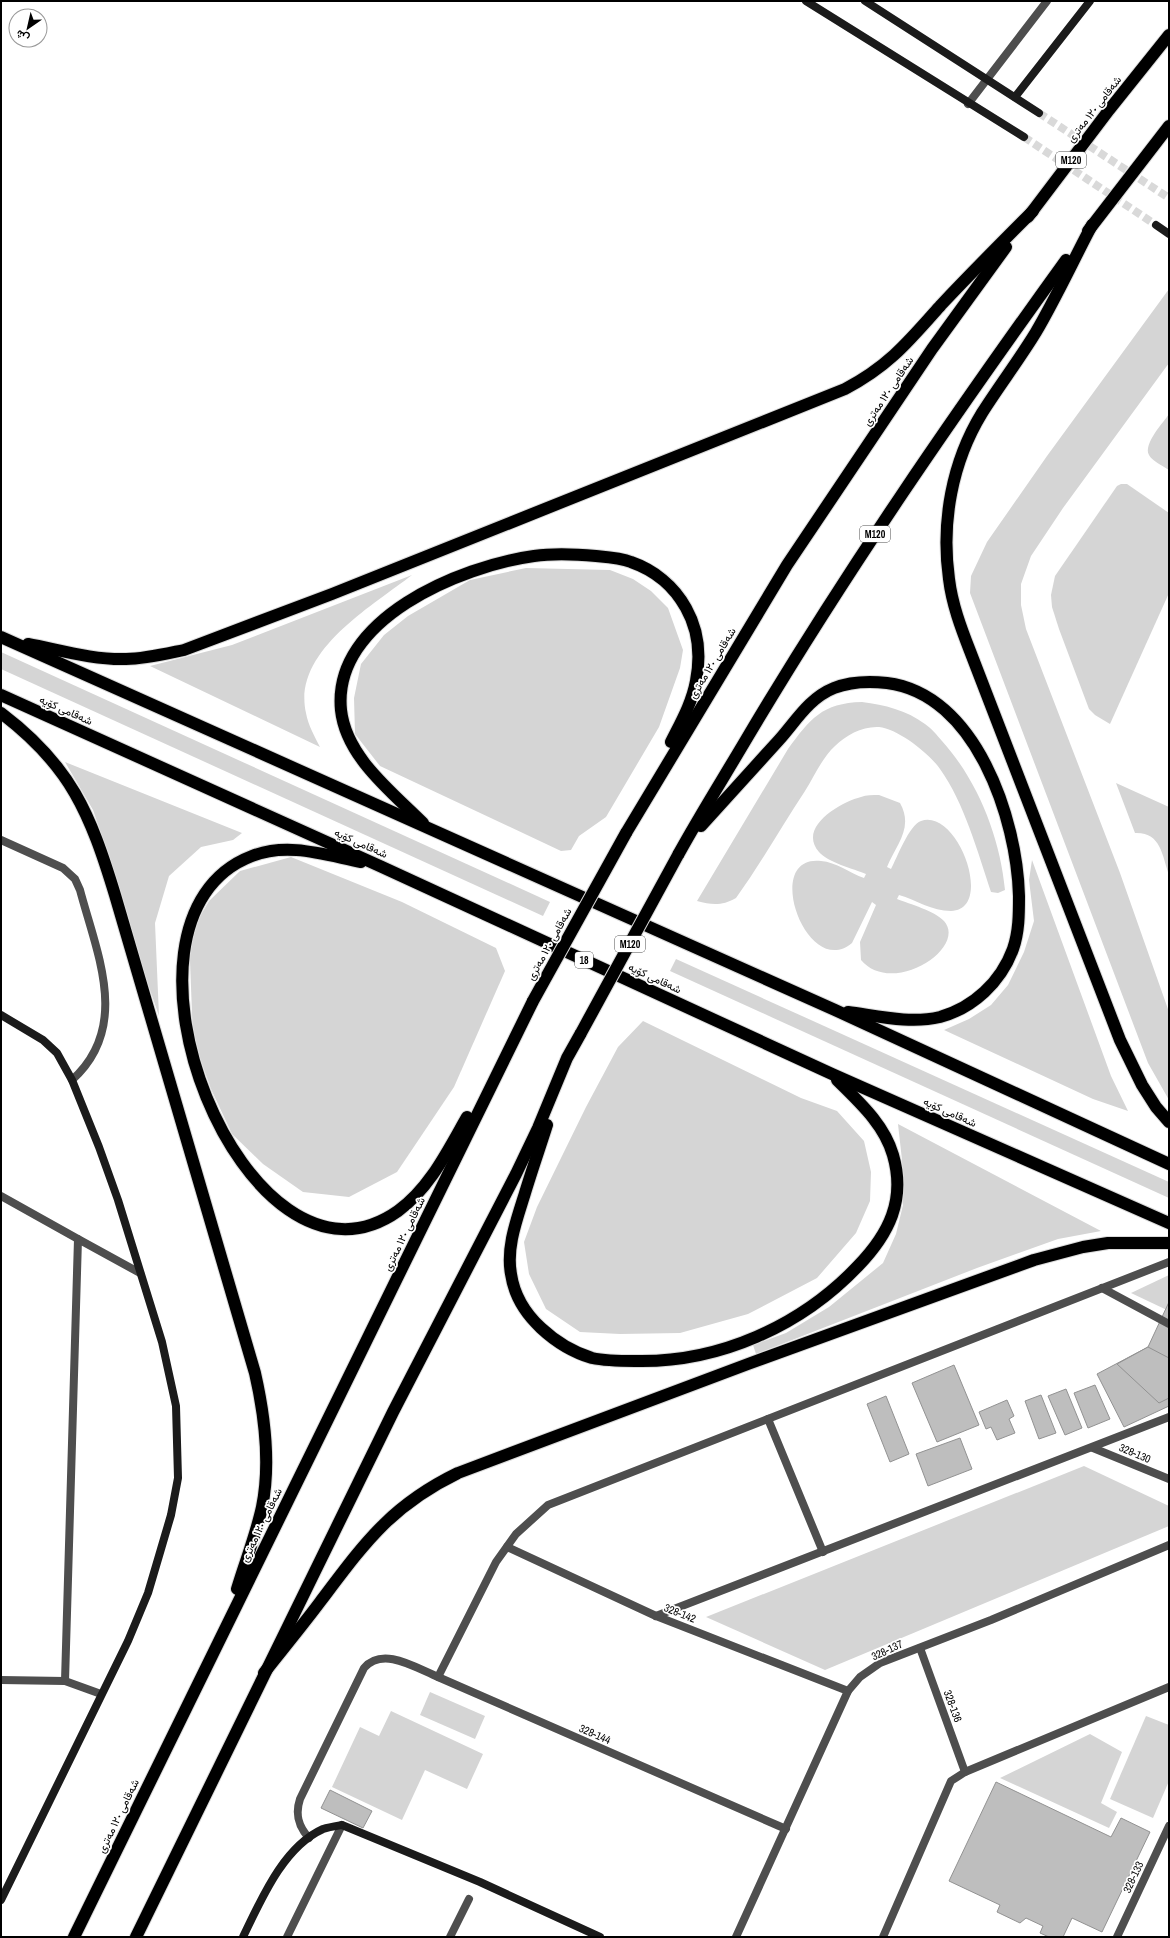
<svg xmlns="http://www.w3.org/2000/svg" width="1170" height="1938" viewBox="0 0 1170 1938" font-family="'Archivo Narrow',Vazirmatn,sans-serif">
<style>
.green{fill:#d5d5d5}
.building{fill:#bebebe;stroke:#929292}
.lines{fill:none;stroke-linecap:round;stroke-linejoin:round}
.secondary-tunnel{stroke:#d9d9d9;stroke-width:8;stroke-dasharray:8 4;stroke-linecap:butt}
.highway-casing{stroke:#dbdbdb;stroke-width:14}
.street{stroke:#4e4e4e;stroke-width:8}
.secondary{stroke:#1b1b1b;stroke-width:8}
.highway{stroke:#000;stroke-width:12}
.highway-bridge-casing{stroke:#dbdbdb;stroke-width:14;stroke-linecap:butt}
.highway-bridge{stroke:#000;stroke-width:12}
.labels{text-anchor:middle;stroke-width:3.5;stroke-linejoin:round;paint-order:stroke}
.shield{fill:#fff;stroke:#4c4c4c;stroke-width:1}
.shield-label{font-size:10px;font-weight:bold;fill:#000}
.street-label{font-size:11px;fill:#000;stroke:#fff}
</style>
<rect width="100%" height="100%" fill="#fff"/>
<!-- green -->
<g class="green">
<polygon points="1169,289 1169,363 1063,508 1031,556 1021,584 1021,605 1026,629 1120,873 1169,1012 1169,1100 1148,1063 970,593 971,576 987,542 1047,456"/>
<path d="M1169,414V470C1163,466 1152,461 1149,455C1143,444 1163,423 1169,414Z"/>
<polygon points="1121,484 1127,484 1169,513 1169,593 1110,724 1095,715 1089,709 1059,629 1052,607 1051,595 1055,576 1117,486"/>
<polygon points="526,568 610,570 633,579 651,591 668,608 683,650 680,668 659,727 606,817 579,836 571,850 561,851 380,766 355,734 354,698 361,664 384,635 408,616 470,580"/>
<path d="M412,575C371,607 292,652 306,713C308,725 315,737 320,747L150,666L232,645Z"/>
<polygon points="1,652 550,902 543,916 1,669"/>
<path d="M862,702C885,705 906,710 925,724C931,728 937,735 942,741C978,781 1000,837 1005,890L998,893L991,892C978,853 964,802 940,769C929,753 898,729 879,727C863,726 846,735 835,746C822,758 815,775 805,791C782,826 761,863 736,898C722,906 712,905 697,901L788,749C810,719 822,703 862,702Z"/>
<polygon points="65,762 242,833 233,840 201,847 169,876 155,923 159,1016 140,961 113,868 93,810"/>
<path d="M1116,783L1169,807V875C1162,855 1161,832 1135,833Z"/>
<path d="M879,795L900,803C914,828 896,845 887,867L891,869C897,858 909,825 921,821C958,808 995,910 951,911C932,911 916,900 899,895L897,899C910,904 935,911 944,921C968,948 892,997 861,960L860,942L876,905L872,902L852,943C807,981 761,854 821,861C836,862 850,873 864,878L866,874C854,869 827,862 819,852C797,827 841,802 861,797C866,795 873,795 879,795Z"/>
<polygon points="291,857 402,902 496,948 505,971 454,1087 397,1172 349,1197 303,1192 263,1164 232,1134 211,1089 193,1039 189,935 209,901 240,871"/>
<polygon points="1032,860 1111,1076 1128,1111 1093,1099 944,1030 969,1019 991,1005 1008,985 1024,952 1034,921 1029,880"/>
<polygon points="676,959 1169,1182 1169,1198 670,971"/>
<polygon points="643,1021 801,1098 837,1111 864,1141 871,1172 870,1201 856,1233 817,1278 748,1314 680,1333 620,1334 580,1332 546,1309 529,1274 524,1242 537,1207 586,1107 618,1047"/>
<polygon points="898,1124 1101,1231 1058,1239 977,1268 756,1354 753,1345 786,1333 829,1307 883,1263 896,1234 903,1205 902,1160"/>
<polygon points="1169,1275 1169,1311 1131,1293"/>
<polygon points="1084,1466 1169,1506 1169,1526 825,1670 706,1617"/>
<polygon points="430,1692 485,1716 475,1739 420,1715"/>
<polygon points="391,1711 483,1754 467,1789 425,1770 402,1820 332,1787 360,1727 379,1736"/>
<polygon points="1146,1716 1169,1725 1169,1781 1153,1818 1110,1799"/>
<polygon points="1090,1734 1122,1752 1101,1803 1117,1812 1109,1828 1000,1778"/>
</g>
<!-- building -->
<g class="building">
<polygon points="1169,1302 1169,1406 1124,1427 1097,1374 1148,1347"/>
<polygon points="1148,1347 1169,1358 1169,1398 1159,1403 1117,1364"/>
<polygon points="954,1365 979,1425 937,1442 912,1383"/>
<polygon points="1095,1385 1110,1419 1088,1428 1074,1393"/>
<polygon points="1066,1389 1082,1428 1065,1435 1048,1396"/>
<polygon points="1041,1395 1056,1433 1039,1439 1025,1401"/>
<polygon points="886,1396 909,1454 890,1462 867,1404"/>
<polygon points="1007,1400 1014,1416 1009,1419 1015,1433 997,1440 991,1427 986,1429 979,1412"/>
<polygon points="960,1438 972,1469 928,1486 916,1454"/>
<polygon points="996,1782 1111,1837 1121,1818 1150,1832 1102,1932 1072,1918 1063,1937 1049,1937 1040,1933 1043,1926 1026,1918 1020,1923 997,1912 1000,1905 949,1881"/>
<polygon points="330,1790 372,1811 363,1828 321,1808"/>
</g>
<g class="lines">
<!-- secondary-tunnel -->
<g class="secondary-tunnel">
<polyline points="1039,113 1169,198"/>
<polyline points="1024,137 1156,225"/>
</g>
<defs>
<g id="highway">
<polyline points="1028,217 1109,110 1169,35"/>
<path d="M1092,225C1073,261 1056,298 1036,332C1019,360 999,386 982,413C952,462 941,522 949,579C952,604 961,628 970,651L1120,1040L1142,1085L1156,1107L1169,1122"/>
<polyline points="1088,231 1169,126"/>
<polyline points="1,637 835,1010 1169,1164"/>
<path d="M28,644C60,650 93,660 126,659C145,659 165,654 184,650L332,594L845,389C889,366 909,341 941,305C971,273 1002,242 1033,211"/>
<polyline points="1,695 382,867 832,1074 1169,1223"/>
<path d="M1,713C71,766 90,813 115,895L255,1373C265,1417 271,1463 262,1507C256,1535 245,1562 237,1589"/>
<path d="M423,823C392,792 346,757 341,710C332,619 461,566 534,556C554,553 575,554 596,556C607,557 621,558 631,562C654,570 674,586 686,608C699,631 701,655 696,681C692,703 681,722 671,742"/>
<path d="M701,826C727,797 753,769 779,740C796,721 809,698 834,688C852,681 869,681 887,683C976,694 1017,819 1019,896C1019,914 1019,932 1013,949C1001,982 973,1008 940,1017C910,1024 878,1016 848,1012"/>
<polyline points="626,833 787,565 932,349 1006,247"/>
<path d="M678,855C700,815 724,777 747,738C845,573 954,415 1066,260"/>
<path d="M361,862C325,855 288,842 252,856C87,919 247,1318 398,1211C430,1188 448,1150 467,1117"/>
<path d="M547,1125C540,1147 532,1170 525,1193C517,1219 506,1247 511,1274C514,1295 526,1314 541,1328C556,1342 572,1352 592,1358C606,1361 621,1361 635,1361C719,1363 801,1326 858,1266C889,1234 906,1200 893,1155C884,1124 859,1102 837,1080"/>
<path d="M264,1673C283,1649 302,1626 320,1602C364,1544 390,1506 458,1473L748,1364L1034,1260L1083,1247L1108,1243H1169"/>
<polyline points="74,1937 533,1001"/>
<polyline points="136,1937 393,1412 516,1174 538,1128 567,1058 581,1033"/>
</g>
</defs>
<!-- highway casing -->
<use href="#highway" class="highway-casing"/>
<!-- street -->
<g class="street">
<polyline points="968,104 1047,1"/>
<path d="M1,840L63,868L75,879L80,890C97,954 131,1027 72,1080"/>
<polyline points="1,1196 78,1239"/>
<polyline points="1102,1288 1169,1324"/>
<polyline points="768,1419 823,1552"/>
<polyline points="1093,1448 1169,1479"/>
<polyline points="507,1547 656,1616 848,1691"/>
<polyline points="656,1616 1169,1417"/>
<polyline points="920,1648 965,1772"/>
<polyline points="438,1677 496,1562 516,1534 548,1505 1169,1262"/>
<polyline points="1,1680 65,1681 101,1694"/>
<polyline points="65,1681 78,1239 140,1273"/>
<path d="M309,1838C298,1826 295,1814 300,1799L364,1668C383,1646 416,1668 438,1677L786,1829"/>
<polyline points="287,1937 342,1825"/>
<polyline points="450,1937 469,1899"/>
<polyline points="736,1937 848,1691 860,1677 880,1663 991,1620 1169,1545"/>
<polyline points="883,1937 951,1781 965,1772 1169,1687"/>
<polyline points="1117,1937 1169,1826"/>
</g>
<!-- secondary -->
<g class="secondary">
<polyline points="806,1 1024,137"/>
<polyline points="865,1 1039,113"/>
<polyline points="1015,97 1090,1"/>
<polyline points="1156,225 1169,234"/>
<polyline points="1,1015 43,1040 57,1053 72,1080 99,1147 118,1200 162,1342 176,1406 178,1478 171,1515 161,1549 148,1593 128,1641 1,1900"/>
<path d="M243,1937C261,1900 283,1847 323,1829C329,1827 336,1826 342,1825L480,1882L600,1937"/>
</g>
<!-- highway -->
<use href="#highway" class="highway"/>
<defs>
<g id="highway-bridge">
<polyline points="533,1001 626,833"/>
<polyline points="581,1033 678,855"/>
</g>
</defs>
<!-- highway-bridge casing -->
<use href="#highway-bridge" class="highway-bridge-casing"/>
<!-- highway-bridge -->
<use href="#highway-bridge" class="highway-bridge"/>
</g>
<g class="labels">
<!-- shield labels -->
<g class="shield">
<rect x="1056" y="152" width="30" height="16" rx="3"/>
<rect x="860" y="526" width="30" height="16" rx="3"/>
<rect x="615" y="936" width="30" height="16" rx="3"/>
<rect x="575" y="952" width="18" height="16" rx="3"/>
</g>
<g class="shield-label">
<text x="1071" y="164">M120</text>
<text x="875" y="538">M120</text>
<text x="630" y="948">M120</text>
<text x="584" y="964">18</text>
</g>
<!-- street labels -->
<g class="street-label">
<text transform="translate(1094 109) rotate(-52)" y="4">شەقامی ١٢٠ مەتری</text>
<text transform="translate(888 391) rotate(-56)" y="4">شەقامی ١٢٠ مەتری</text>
<text transform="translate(712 663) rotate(-59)" y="4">شەقامی ١٢٠ مەتری</text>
<text transform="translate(66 710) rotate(24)" y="4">شەقامی کۆیە</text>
<text transform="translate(361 843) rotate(24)" y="4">شەقامی کۆیە</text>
<text transform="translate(549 944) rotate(-61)" y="4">شەقامی ١٢٠ مەتری</text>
<text transform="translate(655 978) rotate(25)" y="4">شەقامی کۆیە</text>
<text transform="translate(950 1112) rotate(24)" y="4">شەقامی کۆیە</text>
<text transform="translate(404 1234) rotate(-64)" y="4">شەقامی ١٢٠ مەتری</text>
<text transform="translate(1135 1453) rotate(23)" y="4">328-130</text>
<text transform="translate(261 1525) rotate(-64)" y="4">شەقامی ١٢٠ مەتری</text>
<text transform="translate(680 1613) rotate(22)" y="4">328-142</text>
<text transform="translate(887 1650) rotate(-25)" y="4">328-137</text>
<text transform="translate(953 1706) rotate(70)" y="4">328-136</text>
<text transform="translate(595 1734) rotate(24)" y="4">328-144</text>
<text transform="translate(118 1816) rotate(-64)" y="4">شەقامی ١٢٠ مەتری</text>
<text transform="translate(1133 1877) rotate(-65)" y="4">328-133</text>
</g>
</g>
<!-- border -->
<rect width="1170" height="1938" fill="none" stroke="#000000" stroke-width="4"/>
<!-- north arrow -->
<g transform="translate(28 28) rotate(214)"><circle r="19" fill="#ffffff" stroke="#999999"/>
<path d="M0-3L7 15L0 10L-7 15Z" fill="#000000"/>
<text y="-6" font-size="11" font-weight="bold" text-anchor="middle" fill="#000000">ش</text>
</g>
</svg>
